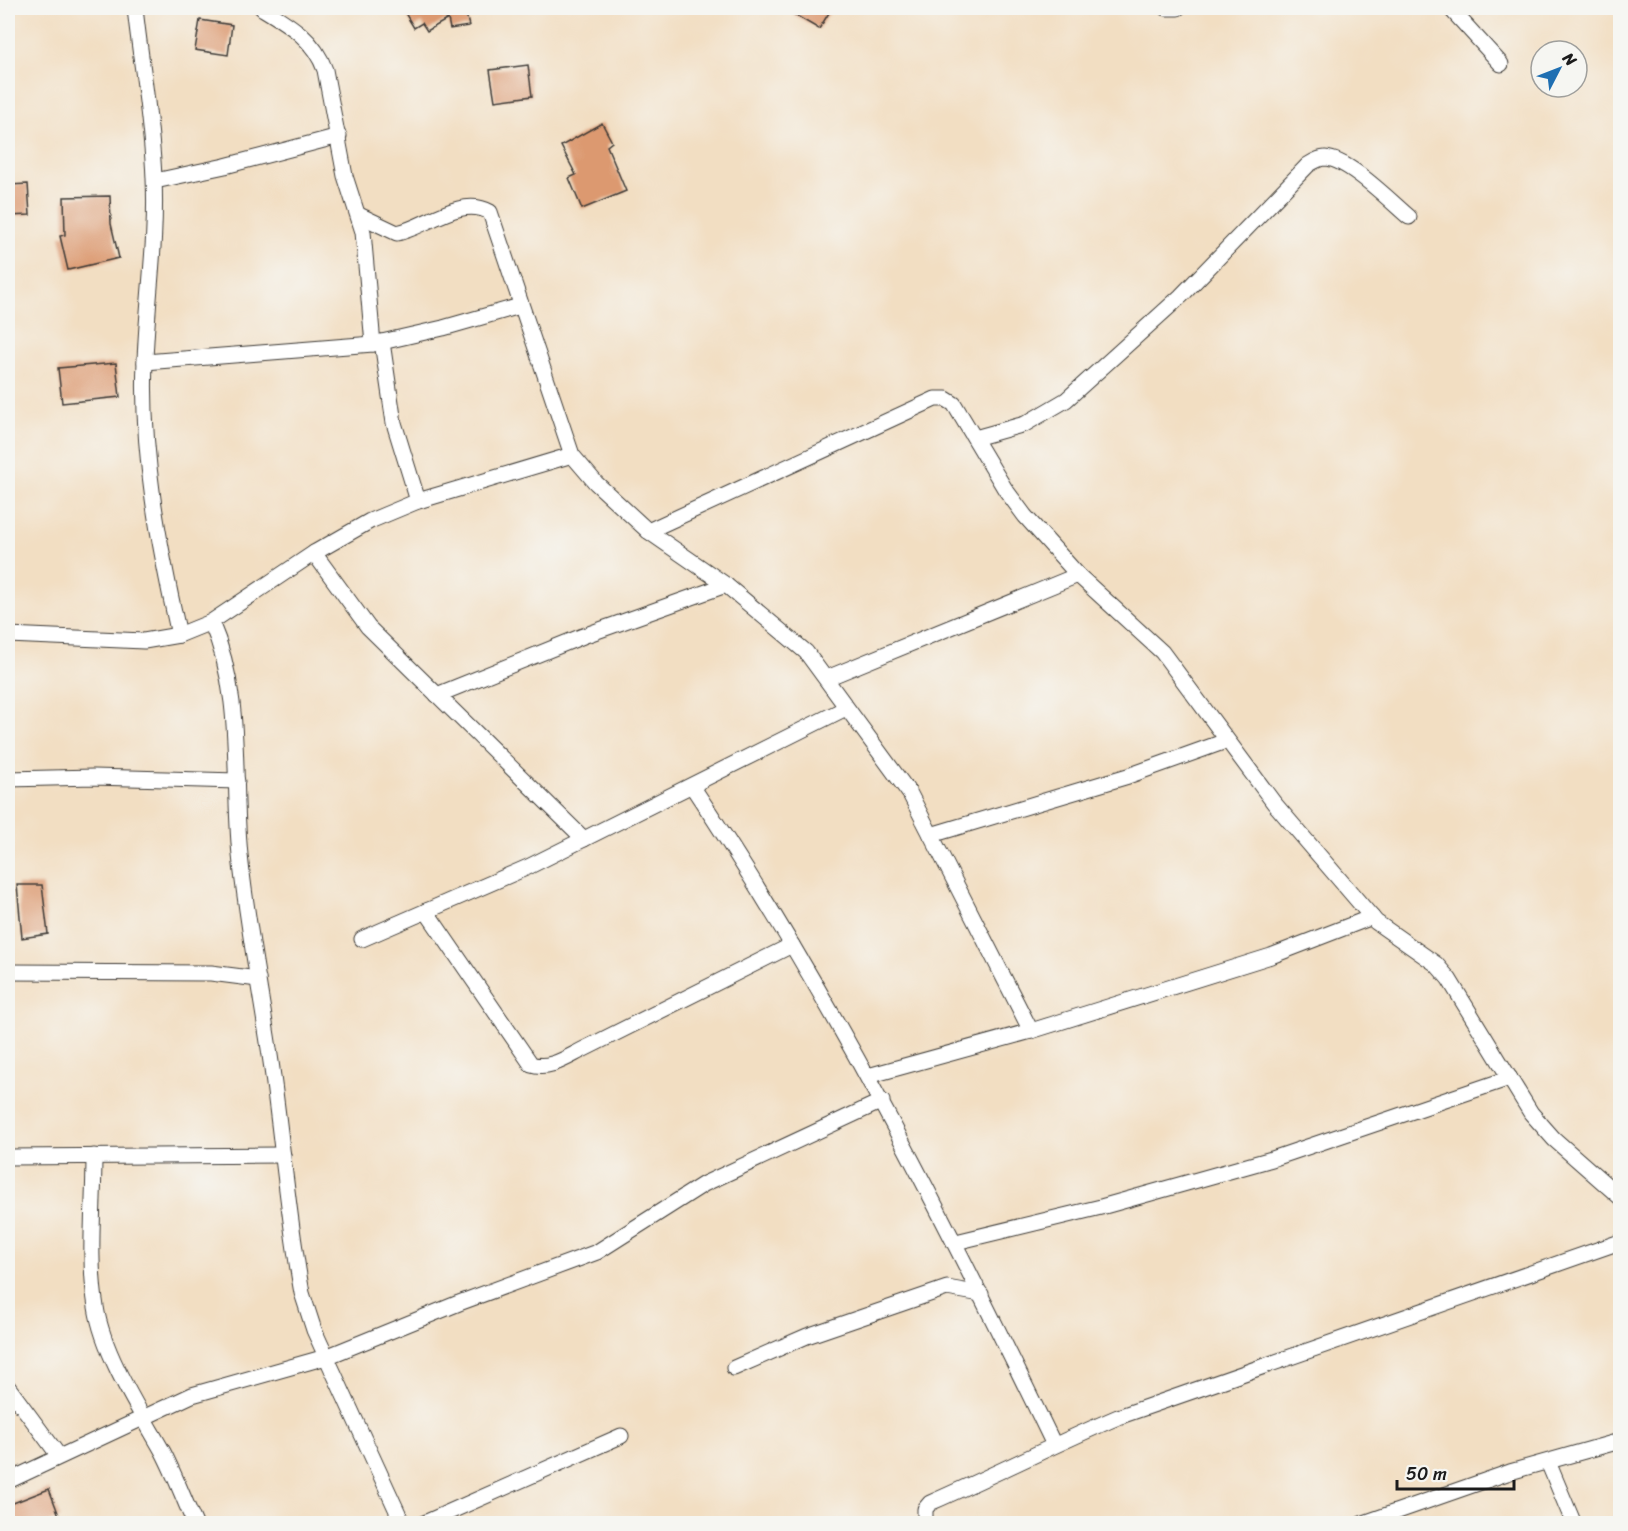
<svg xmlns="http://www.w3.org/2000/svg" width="1628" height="1531" viewBox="0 0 1628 1531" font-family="Sriracha,sans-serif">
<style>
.building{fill:#dc9970}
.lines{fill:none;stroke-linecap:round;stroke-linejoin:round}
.street-casing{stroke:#3c3935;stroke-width:17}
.street{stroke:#fff;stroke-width:15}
</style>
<rect width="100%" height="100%" fill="#f6f6f2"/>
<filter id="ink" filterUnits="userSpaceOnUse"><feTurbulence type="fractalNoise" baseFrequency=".0167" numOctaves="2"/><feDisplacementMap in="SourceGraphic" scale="12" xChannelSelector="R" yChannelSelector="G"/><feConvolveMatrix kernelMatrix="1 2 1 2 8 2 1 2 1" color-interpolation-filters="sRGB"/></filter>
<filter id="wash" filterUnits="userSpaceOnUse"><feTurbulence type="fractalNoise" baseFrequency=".008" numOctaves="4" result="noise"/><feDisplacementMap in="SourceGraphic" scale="24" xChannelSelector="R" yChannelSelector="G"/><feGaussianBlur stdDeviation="1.35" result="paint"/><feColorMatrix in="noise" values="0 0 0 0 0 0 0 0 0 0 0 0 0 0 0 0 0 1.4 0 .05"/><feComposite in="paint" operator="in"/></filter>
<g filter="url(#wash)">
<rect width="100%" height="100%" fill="#f2dec2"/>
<g id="blocks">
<!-- building -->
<g class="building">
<polygon points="402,8 469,8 465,10 469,26 450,29 448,19 427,31 422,23 414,28"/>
<polygon points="783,8 832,8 819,29"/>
<polygon points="200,20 232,25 228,55 195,50"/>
<polygon points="528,65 532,96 495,101 490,70"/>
<polygon points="602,123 612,142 607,146 626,191 582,209 569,178 576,175 561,146"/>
<polygon points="28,184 30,215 8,216 8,185"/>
<polygon points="110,196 111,224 119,258 68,270 60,236 65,235 64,197"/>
<polygon points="116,363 120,397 62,403 58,368"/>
<polygon points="17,885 42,885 48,934 22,938"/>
<polygon points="49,1489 60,1518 45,1524 8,1524 8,1505"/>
</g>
</g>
</g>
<g filter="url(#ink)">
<use href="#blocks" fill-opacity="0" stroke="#3c3935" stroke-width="1.5"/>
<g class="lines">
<defs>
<g id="street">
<path d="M135,8C141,65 152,121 154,179C157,239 147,301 145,361C141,453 159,545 179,635"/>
<path d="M262,8C290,25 314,39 325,70L345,176L363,232L373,344"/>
<polyline points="1166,8 1178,8"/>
<polyline points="1450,8 1501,64"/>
<polyline points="155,181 225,166 339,136"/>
<path d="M359,215L397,233C425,228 460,195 490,212L572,455L596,483L648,531L726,585L806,652L910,794L931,835L1128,776L1226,741"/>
<polyline points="382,342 394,423 418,501"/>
<polyline points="145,362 373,344 443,328 520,306"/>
<path d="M975,438L1025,424L1066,400L1181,296L1308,165C1313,162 1319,158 1325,158C1349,159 1390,201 1409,217"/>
<polyline points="648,531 935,399 946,399 954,404 1005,489 1025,516 1078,575 1162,652 1274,803 1376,922 1436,964 1449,979 1531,1113 1554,1139 1620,1197"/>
<polyline points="314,553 368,627 584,839"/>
<path d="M211,622C244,697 232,775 240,855C247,924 261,993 271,1062C282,1139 288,1216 302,1293L314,1330L403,1524"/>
<polyline points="8,635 144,641 179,635 211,622 314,553 370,521 418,501 572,455"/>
<polyline points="827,678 1078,575"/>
<polyline points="437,695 583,636 726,585"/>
<polyline points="8,779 94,777 237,781"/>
<path d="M692,786C832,995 945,1219 1054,1445"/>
<polyline points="931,835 1031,1031 1271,956 1372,917"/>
<path d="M426,911L531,1064C549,1070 566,1058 582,1050L792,945"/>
<polyline points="362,939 528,867 846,708"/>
<polyline points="8,972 211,973 258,979"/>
<polyline points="868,1076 1031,1031"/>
<path d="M94,1156C94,1206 88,1258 96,1307C103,1354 140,1411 163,1452C175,1475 184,1500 195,1524"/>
<polyline points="8,1157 283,1155"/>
<polyline points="956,1242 1101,1207 1272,1159 1510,1078"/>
<polyline points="734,1368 807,1336 947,1288 981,1294"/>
<polyline points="8,1387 59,1456"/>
<polyline points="1548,1462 1574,1524"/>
<polyline points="8,1481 192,1395 326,1357 459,1303 597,1252 704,1184 882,1101"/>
<polyline points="422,1524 621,1436"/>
<path d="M925,1524V1509L930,1503C994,1475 1055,1444 1118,1417L1620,1242"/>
<polyline points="1361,1524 1510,1472 1620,1441"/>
</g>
</defs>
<!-- street casing -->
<use href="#street" class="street-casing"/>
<!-- street -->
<use href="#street" class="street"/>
</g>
</g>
<!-- margin -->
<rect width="1628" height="1531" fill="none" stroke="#f6f6f2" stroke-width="30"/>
<!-- north arrow -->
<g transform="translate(1559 69) rotate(48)"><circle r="28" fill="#f6f6f2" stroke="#9f9f9c" stroke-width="1.5"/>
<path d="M0-4.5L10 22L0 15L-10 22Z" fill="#1f6fb2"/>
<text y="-9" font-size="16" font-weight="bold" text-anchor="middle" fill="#1c1c1c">N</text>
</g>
<!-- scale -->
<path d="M1397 1480v9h117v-9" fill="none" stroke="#1c1c1c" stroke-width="3"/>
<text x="1406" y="1480" font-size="18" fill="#1c1c1c" stroke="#f6f6f2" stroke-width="4.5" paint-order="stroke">50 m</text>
</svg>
